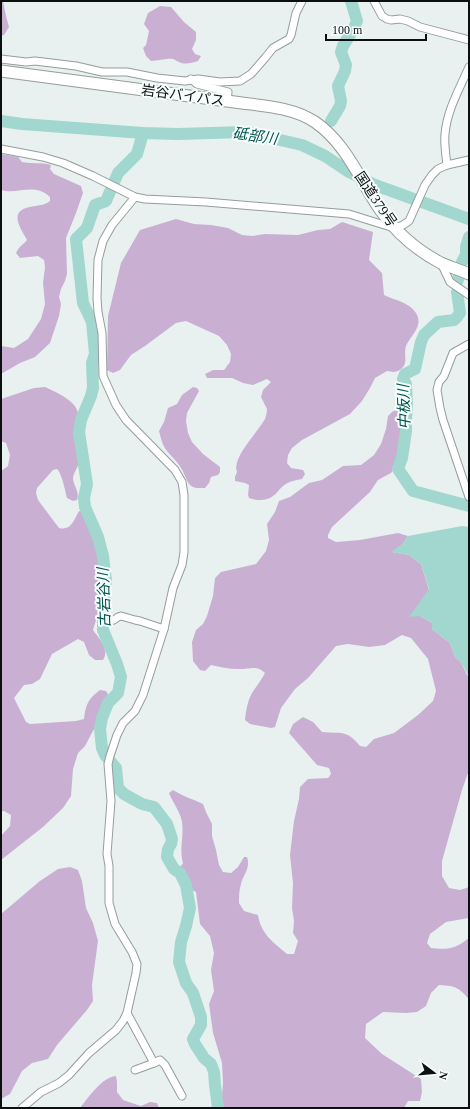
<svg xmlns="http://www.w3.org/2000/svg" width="470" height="1109" viewBox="0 0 470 1109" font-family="'Times New Roman','Noto Sans JP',serif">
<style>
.forest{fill:#c9b0d3}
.water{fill:#a1d7cf}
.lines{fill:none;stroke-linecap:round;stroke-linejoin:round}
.river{stroke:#a1d7cf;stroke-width:12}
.minor-casing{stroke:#959d9b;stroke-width:9}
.trunk-casing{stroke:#959d9b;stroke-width:13}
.minor{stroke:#fff;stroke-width:7}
.trunk{stroke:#fff;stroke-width:11}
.labels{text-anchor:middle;stroke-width:4;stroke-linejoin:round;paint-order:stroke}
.street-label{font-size:14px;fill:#0c0f0f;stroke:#f5fefd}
.water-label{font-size:15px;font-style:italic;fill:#02534c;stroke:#f5fefd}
</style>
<rect width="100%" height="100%" fill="#e8f1f0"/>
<!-- forest -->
<g class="forest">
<polygon points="1,1 3,1 6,16 9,27 4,35 1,36"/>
<path d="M160,6L171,7L184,22L196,32V40L192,49L195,54L201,56L198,61C191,63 185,65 179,62C178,62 174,59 173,59C169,58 157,61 151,61L146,56L143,48L146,45L149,31L144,24L148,13Z"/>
<path d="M1,154L18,157L22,162C32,164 41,162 51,165L50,169L54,174L81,186L83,193L76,213L66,238L67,274L65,281L61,289L59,297L61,304L59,316L50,343L35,357L20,363L1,374V346L14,348L28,339L41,319L45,304L43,283L45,267L44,260L38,256L20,258L16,253C19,246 23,245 27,240C17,223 9,209 35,206C41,205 45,205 50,201V197C34,182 18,195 1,190Z"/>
<path d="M176,219L194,224L211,225L228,228L242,235L252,236L265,234L298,235L318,230L330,229L342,222L373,232L369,260L382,273L384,295C394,300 409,302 416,313C424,326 411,335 406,346C403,354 409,363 401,369C396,373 392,372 387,371L375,378L370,388L362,401L350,414L302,440L292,448L288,455L287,463L291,468L303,470L305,474L302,479C295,480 287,482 282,487C279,489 277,494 273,496C268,501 256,501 249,498L248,495L249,485L245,483L235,481V477L237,472C231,458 258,432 265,419C266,416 267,412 267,409L261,397L263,390L271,382L267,379L253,385L243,383L232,378H207L205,374L213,370H224L230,362L231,354L227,345L219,336L186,321L176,323L145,346L131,355L120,370L113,373L107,370L108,316L121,263L140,230Z"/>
<path d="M45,387C54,391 74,400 77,410C80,417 76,426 76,434C77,443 81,453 79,462C78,468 73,473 73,479C74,487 80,492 77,500L73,501L67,498C65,490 62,474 57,469L53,470L37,488L36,493L38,500L59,528C71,531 74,520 79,511L82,512C93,533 102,555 103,579C103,591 100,604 99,616L96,620L93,630C99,638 110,650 103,660H95L89,655L84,642L78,639L52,654L40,679L32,684L24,685L14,698L26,722L30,724L76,721L84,719C86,704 88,699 100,690L106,691L108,694L98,715L94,729L85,746L78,753L73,769L71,796L63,808L43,827L1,860V836L10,826L11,815L4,811H1V471L8,466L10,455L6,443L1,441V399L34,388Z"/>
<path d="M193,387L197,388L199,391L187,413L186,421L188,433L192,442L203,454L220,467V472L218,475L211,477L209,483L205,488C199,488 194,489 190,485C187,483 184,472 181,468C177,461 172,457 167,451C162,445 161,438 159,431L164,422L168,408L177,404L182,395Z"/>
<path d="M401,410L404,413L403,444L399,461L391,473L378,480L370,492L332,527L328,535V538L336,542L360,540L398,533L408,536L403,544L392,552L409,555L421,564L429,590L420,616L432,623V629L450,643L455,657L461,662L467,675L469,676V770L462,790L442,861V876L449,888L460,890L469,887V918L446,922L430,934L427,943L431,948C448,950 455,949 469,938V999C458,987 456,986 439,985L431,993L426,1006L417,1012L406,1013L383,1012L366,1024L365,1038L382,1054L421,1079L422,1092L420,1101H408L404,1108H221L223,1083L222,1063L213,1033L209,1004L214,991L211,970L214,953L210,936L200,924L196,892L187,887L185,878L179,869L183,863C179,849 184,836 182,822C180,811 173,803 169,793L173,790C182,796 193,799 203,804L206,812L212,824V836L216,850L219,865L223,872L231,873L238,867L244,857H247C251,868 243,875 241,884C239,890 239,897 239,903L244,911L258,915C261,934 273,942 287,954H294L298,941L293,933L294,921L292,908L293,883L290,855L294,821L299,799L300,787L308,779L328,778L331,774L329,768L317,765L289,733L293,724L303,717L313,722L322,732C342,734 346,729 360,746L366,747L374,739L394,733L418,715L433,701L436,691L428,659L411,638L402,635L385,645L369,647L348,644L336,646L308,678L295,689L281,708L275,727L271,728L250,724L245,720C246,710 248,698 254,690C258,684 262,679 265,673C256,664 249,670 237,669C229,669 220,667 211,665L205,671L200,670L193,661L192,642L196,630L203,624L207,616L213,596L215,578L221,572L256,564L266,551L269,540L267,524L275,512L279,501L290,497L309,483L322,480L343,466L361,465L374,455L381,444L386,429L388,416L393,411Z"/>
<polygon points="70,867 78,870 82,881 86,908 93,923 98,941 92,985 93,1001 87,1010 57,1045 48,1059 32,1063 22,1071 10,1094 1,1099 1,914 40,881 58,869"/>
<path d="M116,1076L117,1082V1092L123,1100L141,1106L150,1102L157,1103L159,1108H80C88,1098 102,1077 116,1076Z"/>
</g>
<!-- water -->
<polygon class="water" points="462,526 469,527 469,676 468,675 461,662 455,657 450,643 432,629 432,623 420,616 409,617 429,589 421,564 409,555 391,552 403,544 408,536"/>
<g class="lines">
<!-- river -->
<g class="river">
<polyline points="1,121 22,124 143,133 178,134 245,132 302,145 325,156 349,172 375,185 469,219"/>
<polyline points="331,121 340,106 341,101 338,86 345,71 346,65 341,52 343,46 354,28 357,21 351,1"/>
<polyline points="143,133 137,154 118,173 106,201 95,205 87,228 76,239 83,303 92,322 95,354 92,363 93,388 91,396 81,420 79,432 87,484 84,498 85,507 98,537 103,556 106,581 103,609 103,630 117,664 121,677 118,693 108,703 102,718 100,729 102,748 105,755 116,768 118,788 124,794 142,804 154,807 167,824 172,839 171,844 168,849 167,857 174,869 180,873 186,885 190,908 186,926 181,942 179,962 186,983 193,993 201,1017 201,1025 193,1039 195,1044 204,1058 211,1064 214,1072 215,1085 218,1108"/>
<polyline points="462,262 466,255 466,247 469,237"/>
<polyline points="457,282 459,277"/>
<polyline points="457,292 460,313 457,317 454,320 438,322 424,335 421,342 415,369 405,374 403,379 406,384 407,406 406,418 406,431 402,458 398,469 413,491 469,506"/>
</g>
<defs>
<g id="minor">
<polyline points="374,1 382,16 387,19 391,20 400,19 408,21 420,27 469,40"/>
<polyline points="1,59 26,62 35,61 76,66 102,72 127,72 157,78 185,81 198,79 220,82 240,81 251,74 265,58 273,48 289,39 291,35 296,13 302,1"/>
<polyline points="191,79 197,84 228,92 227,101"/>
<polyline points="1,149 43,157 63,163 93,176 135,197 145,199 206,202 349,214 394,228 403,225 409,221 425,185 432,175 438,169 447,165 469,160"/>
<path d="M447,165C446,155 444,145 445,134C447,110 460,88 469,67"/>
<polyline points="441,263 450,282 469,295"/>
<polyline points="469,344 453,353 444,376 439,382 437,390 440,408 443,420 469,497"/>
<polyline points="107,621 114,620 118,617 121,616 135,620 140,621 164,629"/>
<polyline points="127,1013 154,1063 160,1060 165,1065 182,1096"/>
<polyline points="135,1070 154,1063"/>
<polyline points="22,1108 41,1092 59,1083 69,1075 89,1053 116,1030 123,1021 127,1013 136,973 137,964 132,952 115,924 109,903 109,866 107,854 111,801 108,764 110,756 117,735 123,723 135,711 143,695 164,629 173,588 182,565 184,552 184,495 182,482 175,470 126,420 116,405 103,376 102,333 98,312 97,298 98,260 103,241 112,225 135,197"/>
</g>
<path id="trunk" d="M1,71L242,103C266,106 294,108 315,122C347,144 360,181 381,211C396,232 418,251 441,263C450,267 460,270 469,274"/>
</defs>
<!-- minor casing -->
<use href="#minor" class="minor-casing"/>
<!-- trunk casing -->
<use href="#trunk" class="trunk-casing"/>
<!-- minor -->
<use href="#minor" class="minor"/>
<!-- trunk -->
<use href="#trunk" class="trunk"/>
</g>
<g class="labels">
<!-- street labels -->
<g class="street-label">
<text transform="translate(183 95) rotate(8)" y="5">岩谷バイパス</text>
<text transform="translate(376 199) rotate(56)" y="5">国道379号</text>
</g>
<!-- water labels -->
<g class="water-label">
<text transform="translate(255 136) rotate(8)" y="5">砥部川</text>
<text transform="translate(404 407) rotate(-92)" y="5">中板川</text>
<text transform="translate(104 598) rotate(-92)" y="5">古岩谷川</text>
</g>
</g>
<!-- border -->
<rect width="470" height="1109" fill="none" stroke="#0c0f0f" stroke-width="4"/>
<!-- north arrow -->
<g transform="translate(434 1073) rotate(106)" stroke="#f5fefd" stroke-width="3" paint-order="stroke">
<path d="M0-3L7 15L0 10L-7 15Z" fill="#0c0f0f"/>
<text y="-6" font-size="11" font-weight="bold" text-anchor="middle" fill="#0c0f0f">N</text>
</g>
<!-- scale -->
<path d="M326 34v6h100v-6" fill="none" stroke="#0c0f0f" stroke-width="2"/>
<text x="332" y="34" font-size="12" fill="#0c0f0f" stroke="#f5fefd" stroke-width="3" paint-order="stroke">100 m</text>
</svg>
